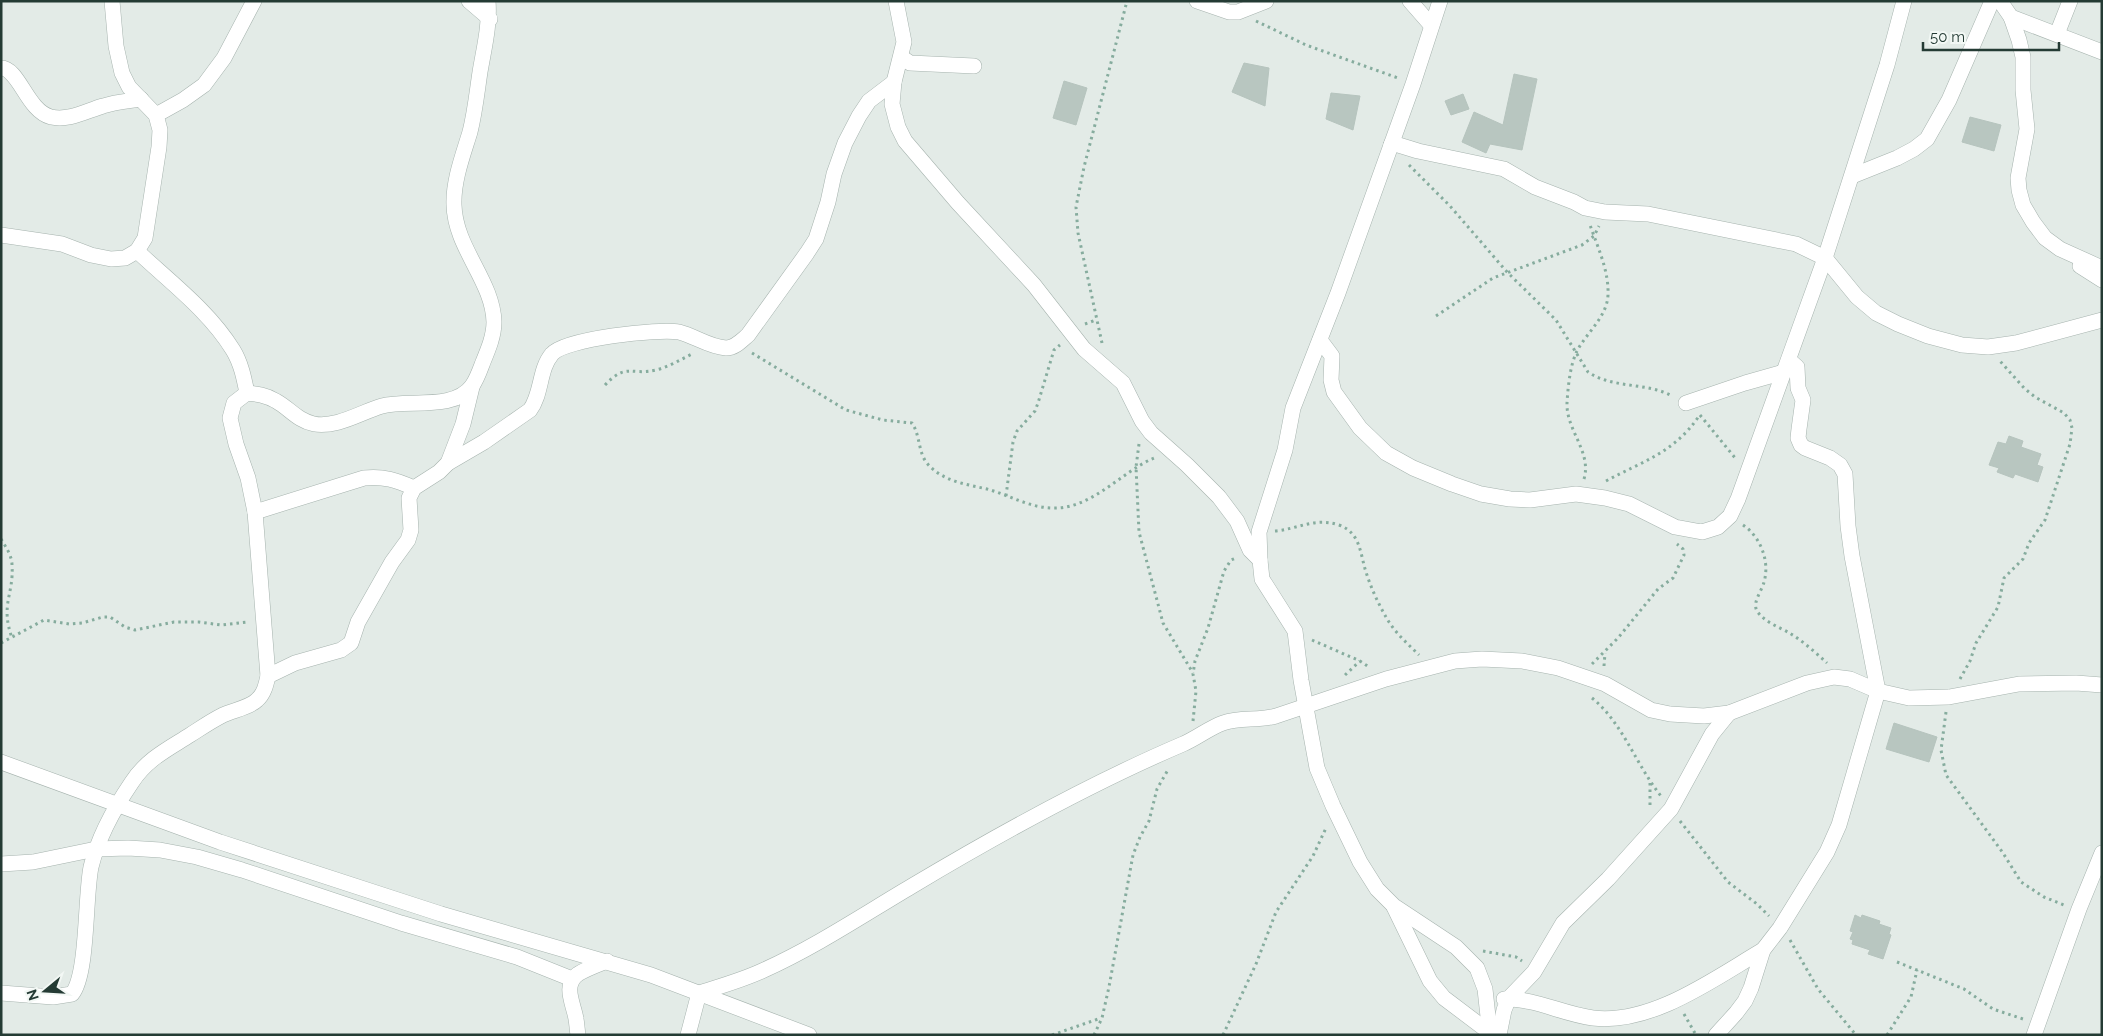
<svg xmlns="http://www.w3.org/2000/svg" width="2103" height="1036" viewBox="0 0 2103 1036" font-family="Raleway,sans-serif">
<style>
.building{fill:#b8c6c0;stroke:#b6c4be}
.lines{fill:none;stroke-linecap:round;stroke-linejoin:round}
.minor-casing{stroke:#a6b3ae;stroke-width:16}
.path{stroke:#86ac9e;stroke-width:3;stroke-dasharray:2.5 4;stroke-linecap:butt}
.minor{stroke:#fff;stroke-width:15}
</style>
<rect width="100%" height="100%" fill="#e3ebe7"/>
<!-- building -->
<g class="building">
<polygon points="1244,63 1269,68 1265,106 1232,92"/>
<polygon points="1514,74 1537,79 1522,150 1490,144 1486,153 1462,142 1474,112 1503,125"/>
<polygon points="1064,81 1087,88 1076,125 1053,118"/>
<polygon points="1331,93 1360,96 1353,130 1326,119"/>
<polygon points="1463,94 1469,109 1451,115 1445,101"/>
<polygon points="1970,117 2001,125 1994,151 1962,142"/>
<polygon points="2009,436 2023,441 2021,447 2041,454 2037,465 2043,467 2038,482 2015,474 2013,478 1997,472 1999,468 1989,465 1998,442 2006,444"/>
<polygon points="1894,723 1937,737 1929,762 1886,749"/>
<polygon points="1855,915 1861,918 1862,915 1880,921 1879,924 1891,928 1889,934 1891,935 1883,959 1868,954 1870,950 1852,944 1853,940 1850,939 1853,932 1850,931"/>
</g>
<g class="lines">
<defs>
<g id="minor">
<polyline points="469,1 490,19"/>
<polyline points="896,1 904,42 894,82 892,104 898,127 905,141 958,203 1034,285 1084,349 1123,383 1142,421 1151,433 1187,465 1219,497 1237,521 1250,550 1260,560 1262,579 1295,631 1301,680 1317,768 1333,806 1360,862 1377,889 1394,906 1456,947 1477,968 1485,989 1490,1035"/>
<polyline points="1197,1 1229,12 1238,12 1266,1"/>
<polyline points="1410,1 1431,25"/>
<polyline points="2000,1 2011,17 2102,52"/>
<polyline points="2011,17 2019,40 2023,57 2023,90 2027,129 2018,178 2019,190 2023,205 2033,222 2045,238 2060,249 2102,268"/>
<polyline points="2057,34 2070,1"/>
<polyline points="901,57 910,63 974,66"/>
<path d="M1,68C19,68 27,111 51,117C69,121 86,111 103,106C115,102 128,101 141,99"/>
<polyline points="156,115 183,100 204,85 224,58 254,1"/>
<polyline points="1391,145 1392,143 1418,151 1504,169 1535,187 1574,202 1585,208 1605,212 1648,214 1796,244 1825,258 1857,297 1876,313 1898,324 1928,336 1962,345 1988,347 2016,343 2102,320"/>
<polyline points="1852,176 1897,158 1914,149 1927,139 1949,100 1992,1"/>
<polyline points="1,235 62,244 91,255 111,259 125,258 137,251 145,238 159,147 160,130 156,115 129,87 122,73 116,46 112,1"/>
<path d="M137,251C170,282 209,311 233,350C241,363 244,378 247,393"/>
<polyline points="2080,266 2102,280"/>
<polyline points="1320,340 1332,356 1331,380 1334,392 1360,428 1386,453 1413,468 1452,484 1481,494 1510,499 1530,500 1576,494 1605,498 1629,504 1675,527 1702,532 1718,527 1730,516 1738,499 1825,258 1887,65 1904,1"/>
<polyline points="1686,403 1745,383 1784,372"/>
<path d="M448,463L484,442L530,410C542,394 539,369 552,354C564,339 659,328 679,332C695,336 709,347 726,348C735,348 741,341 748,335L807,253L816,239L828,202L834,174L845,143L859,116L869,101L894,82"/>
<path d="M255,512L364,478C384,476 396,480 414,488"/>
<polyline points="1260,560 1259,532 1285,450 1293,408 1338,293 1413,84 1440,1"/>
<polyline points="268,676 295,663 341,650 351,643 358,622 392,562 408,540 411,530 409,498 414,488 439,472 448,463 463,424 472,387"/>
<polyline points="1,762 220,842 441,914 651,975 809,1035"/>
<polyline points="1,864 33,862 96,849 128,848 160,850 197,857 242,870 401,923 517,957 572,979"/>
<polyline points="1394,907 1430,981 1444,998 1489,1032"/>
<path d="M1,993L53,997L72,994C88,975 85,896 91,867C98,838 115,807 132,782C147,759 168,749 190,735C201,728 211,721 223,715C233,710 249,708 257,700C264,694 266,685 268,676L255,512L248,478L236,444L230,418L234,403L247,393C257,394 266,395 276,401C289,408 298,421 314,424C337,428 361,412 382,406C408,399 454,411 472,386C477,379 480,370 483,362C488,350 494,336 494,322C493,281 455,248 454,205C453,181 463,155 470,132C475,112 477,92 480,72C484,48 490,25 488,1"/>
<path d="M1504,999C1535,998 1562,1014 1593,1018C1652,1025 1715,978 1763,950"/>
<path d="M578,1035C577,1029 577,1024 576,1019C574,1005 562,985 578,974C586,969 597,965 607,961"/>
<path d="M688,1035L699,993C721,986 743,980 764,970C815,947 863,915 912,886C999,834 1089,784 1183,744C1197,738 1209,728 1223,723C1240,717 1258,721 1276,716L1386,679L1455,661L1482,659L1522,661L1558,668L1605,684L1651,710L1670,714L1704,716L1729,713L1807,683L1834,677L1850,679L1878,691L1909,698L1949,697L2019,684L2076,683L2102,685"/>
<polyline points="1499,1035 1504,1010 1509,998 1534,972 1563,923 1608,879 1671,809 1712,734 1729,713"/>
<polyline points="1716,1035 1736,1013 1745,1001 1751,988 1763,950 1780,928 1827,852 1839,825 1878,691 1852,556 1848,526 1845,474 1840,465 1830,458 1805,448 1801,445 1798,438 1799,429 1803,400 1798,388 1797,367 1789,360"/>
<polyline points="2034,1035 2079,909 2102,853"/>
</g>
</defs>
<!-- minor casing -->
<use href="#minor" class="minor-casing"/>
<!-- path -->
<g class="path">
<polyline points="1256,21 1306,45 1398,78"/>
<path d="M1409,165L1450,206L1507,272L1556,320L1588,372C1613,389 1647,382 1672,396"/>
<polyline points="1436,316 1493,278 1582,245 1594,236 1599,226"/>
<polyline points="1085,324 1096,320"/>
<polyline points="1102,343 1078,233 1076,207 1084,167 1127,1"/>
<path d="M752,353L846,410L883,420L912,423C920,435 918,450 926,462C941,481 965,484 987,489C1009,495 1030,508 1053,508C1092,509 1121,472 1154,458"/>
<path d="M605,385C627,362 631,376 656,370C668,367 680,360 692,354"/>
<polyline points="1700,415 1736,459"/>
<polyline points="1139,444 1136,467 1139,532 1163,623 1193,673"/>
<path d="M1584,479C1592,452 1566,430 1567,403C1568,387 1570,365 1577,351C1587,332 1607,317 1608,295C1609,271 1598,248 1590,225"/>
<path d="M1606,481C1643,461 1674,453 1699,416"/>
<polyline points="1006,496 1013,442 1017,431 1035,411 1038,403 1054,350 1060,345"/>
<path d="M1743,525C1761,537 1770,562 1764,582C1762,591 1752,602 1757,611C1765,623 1780,627 1791,634C1804,642 1816,653 1827,663"/>
<path d="M1275,531C1298,529 1315,517 1339,525C1361,533 1360,554 1366,572C1371,588 1378,603 1386,617C1394,632 1407,643 1419,655"/>
<path d="M1,539C6,547 12,556 12,565C14,595 0,604 12,638"/>
<polyline points="1312,640 1360,661 1369,667"/>
<polyline points="1,643 44,620 69,624 82,623 103,617 110,617 125,627 135,630 174,622 199,622 221,625 248,622"/>
<polyline points="1592,664 1618,638 1658,589 1673,578 1684,555 1683,549 1677,544"/>
<polyline points="1604,666 1605,653"/>
<polyline points="1345,675 1360,661"/>
<polyline points="1960,679 1970,661 1976,643 1998,607 2004,578 2023,559 2029,543 2045,520 2070,444 2072,428 2070,420 2064,413 2035,397 2024,388 2000,361"/>
<path d="M1592,698C1623,723 1636,765 1661,796"/>
<polyline points="1946,712 1941,750 1946,775 2003,853 2021,882 2044,897 2064,905"/>
<polyline points="1193,721 1196,691 1193,674 1195,661 1208,628 1224,571 1231,560 1236,558"/>
<polyline points="1650,783 1650,807"/>
<polyline points="1680,821 1728,882 1757,904 1769,916"/>
<polyline points="1790,940 1818,989 1856,1035"/>
<polyline points="1483,951 1516,957 1522,961"/>
<polyline points="1897,962 1964,989 1993,1009 2023,1019"/>
<polyline points="1684,1014 1696,1035"/>
<polyline points="1052,1035 1101,1018"/>
<polyline points="1094,1035 1102,1018 1109,987 1133,855 1140,837 1149,821 1157,789 1169,768"/>
<polyline points="1223,1035 1256,964 1276,912 1313,856 1326,828"/>
<polyline points="1887,1035 1911,997 1917,970"/>
</g>
<!-- minor -->
<use href="#minor" class="minor"/>
</g>
<!-- border -->
<rect width="2103" height="1036" fill="none" stroke="#243b34" stroke-width="5"/>
<!-- north arrow -->
<g transform="translate(45 991) rotate(252)" stroke="#f3f8f5" stroke-width="4" paint-order="stroke">
<path d="M0-4L9 19L0 12L-9 19Z" fill="#243b34"/>
<text y="-8" font-size="14" font-weight="bold" text-anchor="middle" fill="#243b34">N</text>
</g>
<!-- scale -->
<path d="M1923 42v8h136v-8" fill="none" stroke="#243b34" stroke-width="2.5"/>
<text x="1930" y="42" font-size="15" fill="#243b34" stroke="#f3f8f5" stroke-width="4" paint-order="stroke">50 m</text>
</svg>
